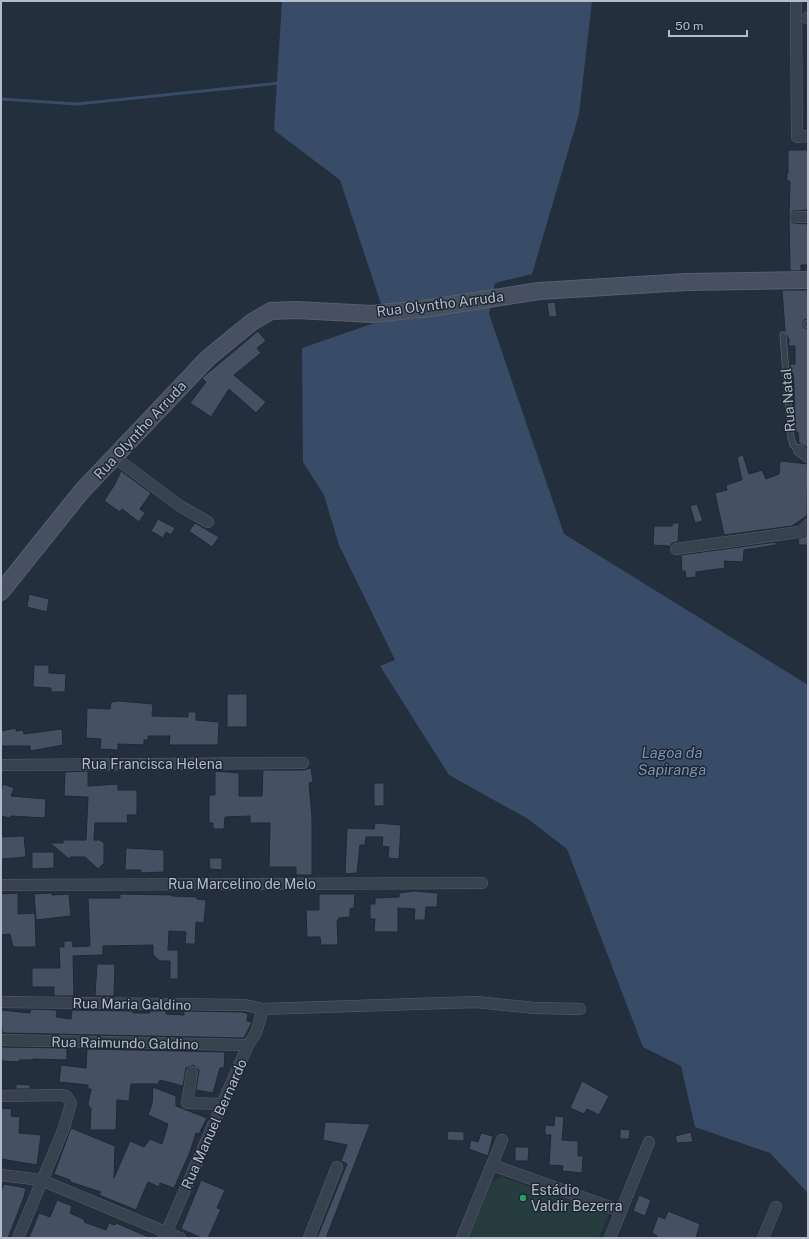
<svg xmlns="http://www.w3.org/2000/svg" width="809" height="1239" viewBox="0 0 809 1239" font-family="'Public Sans',sans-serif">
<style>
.green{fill:#263c3f}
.water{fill:#394c67}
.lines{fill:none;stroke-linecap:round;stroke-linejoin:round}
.stream{stroke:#394c67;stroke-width:3}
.building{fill:#455162;stroke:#1f2835}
.lane-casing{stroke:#565f6c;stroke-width:7}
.street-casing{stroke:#565f6c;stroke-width:12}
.secondary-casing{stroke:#565f6c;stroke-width:18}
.lane{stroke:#38414e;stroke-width:5.5}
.street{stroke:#38414e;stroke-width:11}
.secondary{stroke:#465061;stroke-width:16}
.leisure-dot{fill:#2e9e5b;stroke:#1d2633;stroke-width:1.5}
.labels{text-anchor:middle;stroke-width:3;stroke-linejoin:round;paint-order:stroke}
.street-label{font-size:14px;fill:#b4bcc9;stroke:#1d2633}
.poi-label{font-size:14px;fill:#b4bcc9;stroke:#1d2633;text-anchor:start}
.water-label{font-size:15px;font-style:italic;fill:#7c92b1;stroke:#1d2633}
</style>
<rect width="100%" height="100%" fill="#242f3e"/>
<!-- green -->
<polygon class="green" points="502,1177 609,1214 599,1238 469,1238 493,1181"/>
<!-- water -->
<polygon class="water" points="282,1 592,1 579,114 532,274 495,283 489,314 564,534 808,685 808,1193 770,1153 695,1127 681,1066 643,1047 567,849 528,819 449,775 380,666 395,660 339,545 324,495 303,462 302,348 386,319 340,180 274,130"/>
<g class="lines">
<!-- stream -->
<polyline class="stream" points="1,99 77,104 280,83"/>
</g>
<!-- building -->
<g class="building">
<polygon points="788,150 808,150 808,210 793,211 789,217 790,181 787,181 787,172 788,173"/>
<polygon points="789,217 793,223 808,224 808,265 801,265 801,271 790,271"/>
<polygon points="782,290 808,290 808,319 804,320 802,324 804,328 808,328 808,448 799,443 798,432 795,432 794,385 793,373 790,373 790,364 795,364 795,346 788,346 789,340 785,331"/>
<polygon points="555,302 557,316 549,317 547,303"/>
<polygon points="258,331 266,341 257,348 261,353 234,375 266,402 256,413 229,389 211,417 190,403 206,382 202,378"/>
<polygon points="743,455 749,474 762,470 766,479 779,474 780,461 808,464 807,515 805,517 792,526 724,535 715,493 727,490 726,485 742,480 737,457"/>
<polygon points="121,471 151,493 140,509 145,513 139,522 122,509 120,512 104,501 115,484"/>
<polygon points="697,504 703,521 695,523 690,506"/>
<polygon points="158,519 175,528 171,535 166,532 163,538 151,531"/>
<polygon points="195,523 219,537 212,547 189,531"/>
<polygon points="673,523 679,523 678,542 672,543 669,548 669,546 653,545 654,526 672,526"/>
<polygon points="808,535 808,545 799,545 798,539"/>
<polygon points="776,542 776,545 744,550 743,562 724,561 725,568 696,572 696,577 686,578 685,571 682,571 681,555"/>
<polygon points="29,594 49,599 47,612 27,607"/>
<polygon points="34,665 49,665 49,673 66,674 65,692 51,692 51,688 33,687"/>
<rect x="227" y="694" width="20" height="33"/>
<polygon points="119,701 153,704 152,716 188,717 188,712 196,712 196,720 219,722 218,745 169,745 170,736 148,736 148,740 144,740 144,745 118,744 118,750 100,749 101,739 86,738 87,708 110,709 111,702"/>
<polygon points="16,728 16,731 23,730 24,734 62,729 63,745 30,751 30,746 1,746 1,731"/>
<polygon points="311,768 313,782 309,783 312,818 312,875 296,875 296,867 269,867 270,823 250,823 250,816 225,817 224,829 213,829 213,823 209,823 209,795 215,795 215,771 239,773 239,796 262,796 263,770 303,770"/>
<polygon points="88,771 88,786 118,784 118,790 137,790 137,815 127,815 128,823 95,823 94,840 100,840 104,843 104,863 98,869 85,857 70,857 69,859 50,843 63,843 63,840 86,840 88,797 64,796 65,772"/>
<rect x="374" y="783" width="10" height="23"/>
<polygon points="3,784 14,788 11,796 46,799 45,818 11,816 10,818 1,816 1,791"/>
<polygon points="375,823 401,825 399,859 388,858 389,847 382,846 383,837 366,837 365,845 360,845 357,873 345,874 347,828 374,829"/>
<polygon points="24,836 26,857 1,859 1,837"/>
<polygon points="126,848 164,850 164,872 141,873 141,870 125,870"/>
<polygon points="32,852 54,852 54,868 32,869"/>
<polygon points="209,858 222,858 222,870 210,869"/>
<polygon points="414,891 438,893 437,907 426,907 425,920 414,920 415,909 398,908 398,932 374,932 375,919 370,919 370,904 375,904 375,898 399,897 399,893"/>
<polygon points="18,893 18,914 35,913 36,947 13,947 10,934 1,935 1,894"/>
<polygon points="52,893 52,895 69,894 71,916 36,920 34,894"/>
<polygon points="120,894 172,895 172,896 197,897 197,899 206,900 204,923 196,922 195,944 185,944 186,932 169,931 168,950 178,950 178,979 170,979 170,961 160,961 153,955 153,945 103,946 103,955 73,956 74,996 54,996 54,987 32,987 32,968 60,968 59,947 64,947 64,941 72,941 73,947 90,946 88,898 120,898"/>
<polygon points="319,894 355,894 354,908 350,909 350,917 339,918 337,921 338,945 321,945 320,937 307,937 306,910 319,910"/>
<polygon points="97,964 115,964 114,996 95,996"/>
<polygon points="31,1009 57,1010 56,1017 71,1019 72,1010 133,1011 133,1013 150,1013 150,1011 166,1011 166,1014 184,1015 184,1011 242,1012 248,1014 247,1021 252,1022 244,1038 4,1033 2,1031 1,1010 30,1013"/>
<polygon points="1,1047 67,1048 67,1060 33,1059 33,1060 19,1060 19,1062 2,1061"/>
<polygon points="87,1049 225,1052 224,1068 220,1068 213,1093 196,1090 199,1070 193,1065 186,1068 183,1086 160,1080 158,1084 131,1084 129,1101 117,1100 116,1130 90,1130 91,1108 89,1107 88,1104 91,1089 88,1089 88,1085 59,1082 61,1065 86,1068"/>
<polygon points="582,1081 609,1096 599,1115 587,1109 584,1114 570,1108"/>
<polygon points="16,1084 30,1085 30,1089 16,1089"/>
<polygon points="153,1087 176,1096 176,1106 207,1118 199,1134 196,1133 190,1152 174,1188 160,1183 159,1187 148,1182 136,1210 99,1195 101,1192 70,1182 70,1180 54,1174 71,1128 115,1146 114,1178 130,1141 144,1147 150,1139 162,1144 168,1124 148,1115 152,1104"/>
<polygon points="1,1108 12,1109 11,1116 20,1117 19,1133 41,1135 37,1165 1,1159"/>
<polygon points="555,1116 564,1117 562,1140 578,1141 578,1156 583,1156 582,1173 562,1171 563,1166 549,1165 551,1135 545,1135 545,1125 554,1126"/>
<polygon points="325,1122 370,1124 326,1238 317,1238 347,1164 341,1161 347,1145 323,1140"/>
<polygon points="620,1129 630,1130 629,1139 620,1139"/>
<polygon points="448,1131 464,1132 464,1141 447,1140"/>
<polygon points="691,1132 693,1142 677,1143 675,1136"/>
<polygon points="481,1133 493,1136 488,1156 469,1149 471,1140 478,1142"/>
<polygon points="515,1147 529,1147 528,1161 515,1161"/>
<polygon points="201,1180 225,1190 217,1208 221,1209 208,1238 202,1238 181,1229"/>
<polygon points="4,1184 26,1188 24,1197 8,1238 1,1238 1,1191"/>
<polygon points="639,1195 651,1200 645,1216 633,1211"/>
<polygon points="57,1200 72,1206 70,1213 85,1220 84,1222 106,1230 109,1223 115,1225 116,1223 151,1238 29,1238 39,1213 50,1217"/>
<polygon points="668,1211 700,1224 696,1238 656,1238 657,1236 652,1233 658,1216 665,1219"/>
</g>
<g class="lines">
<defs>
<g id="lane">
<polyline points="806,324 808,323"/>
<polyline points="783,335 791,438 793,445 799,450"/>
</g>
<g id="street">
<polyline points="796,1 797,137 808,136"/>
<polyline points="807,18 808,18"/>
<polyline points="796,217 808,217"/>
<polyline points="799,450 808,457"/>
<polyline points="114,457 180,506 208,522"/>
<polyline points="676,549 799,532 803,530 808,525"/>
<polyline points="1,765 303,763"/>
<polyline points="1,885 482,883"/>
<polyline points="1,1002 245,1005 263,1009 476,1002 535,1008 580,1009"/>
<polyline points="1,1040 248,1045"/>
<polyline points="192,1072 187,1103 222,1104"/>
<polyline points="1,1096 62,1095 66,1096 71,1103 64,1128 18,1238"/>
<polyline points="492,1165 621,1211"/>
<polyline points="1,1175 41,1180 180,1238"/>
<polyline points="164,1238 248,1045 256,1033 263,1009"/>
<polyline points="309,1238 337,1167"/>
<polyline points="462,1238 502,1140"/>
<polyline points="610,1238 649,1142"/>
<polyline points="763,1238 776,1207"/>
</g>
<polyline id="secondary" points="1,592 81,492 208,358 252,322 271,311 296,310 372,314 430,308 539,291 687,282 808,280"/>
</defs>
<!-- lane casing -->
<use href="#lane" class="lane-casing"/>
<!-- street casing -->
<use href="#street" class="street-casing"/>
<!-- secondary casing -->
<use href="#secondary" class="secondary-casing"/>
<!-- lane -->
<use href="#lane" class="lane"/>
<!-- street -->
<use href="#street" class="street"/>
<!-- secondary -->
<use href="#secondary" class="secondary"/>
</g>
<!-- markers -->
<circle class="leisure-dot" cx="523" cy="1198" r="4"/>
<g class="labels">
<!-- street labels -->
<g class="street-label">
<text transform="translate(440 304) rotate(-7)" y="5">Rua Olyntho Arruda</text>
<text transform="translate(788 400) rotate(-94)" y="5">Rua Natal</text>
<text transform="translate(140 430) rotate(-47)" y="5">Rua Olyntho Arruda</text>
<text x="152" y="769">Rua Francisca Helena</text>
<text x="242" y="889">Rua Marcelino de Melo</text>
<text transform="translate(132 1004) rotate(1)" y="5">Rua Maria Galdino</text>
<text transform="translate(125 1043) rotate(1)" y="5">Rua Raimundo Galdino</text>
<text transform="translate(214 1124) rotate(-66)" y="5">Rua Manuel Bernardo</text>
</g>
<!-- poi labels -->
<g class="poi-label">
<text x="531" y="1195">Estádio<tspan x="531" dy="16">Valdir Bezerra</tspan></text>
</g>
<!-- water labels -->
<g class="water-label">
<text x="672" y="758">Lagoa da<tspan x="672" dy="17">Sapiranga</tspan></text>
</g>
</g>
<!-- border -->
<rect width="809" height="1239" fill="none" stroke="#b4bcc9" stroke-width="4"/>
<!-- scale -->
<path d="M669 30v6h78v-6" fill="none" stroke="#b4bcc9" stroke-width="2"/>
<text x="675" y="30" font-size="12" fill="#b4bcc9" stroke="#1d2633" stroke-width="3" paint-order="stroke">50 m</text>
</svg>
